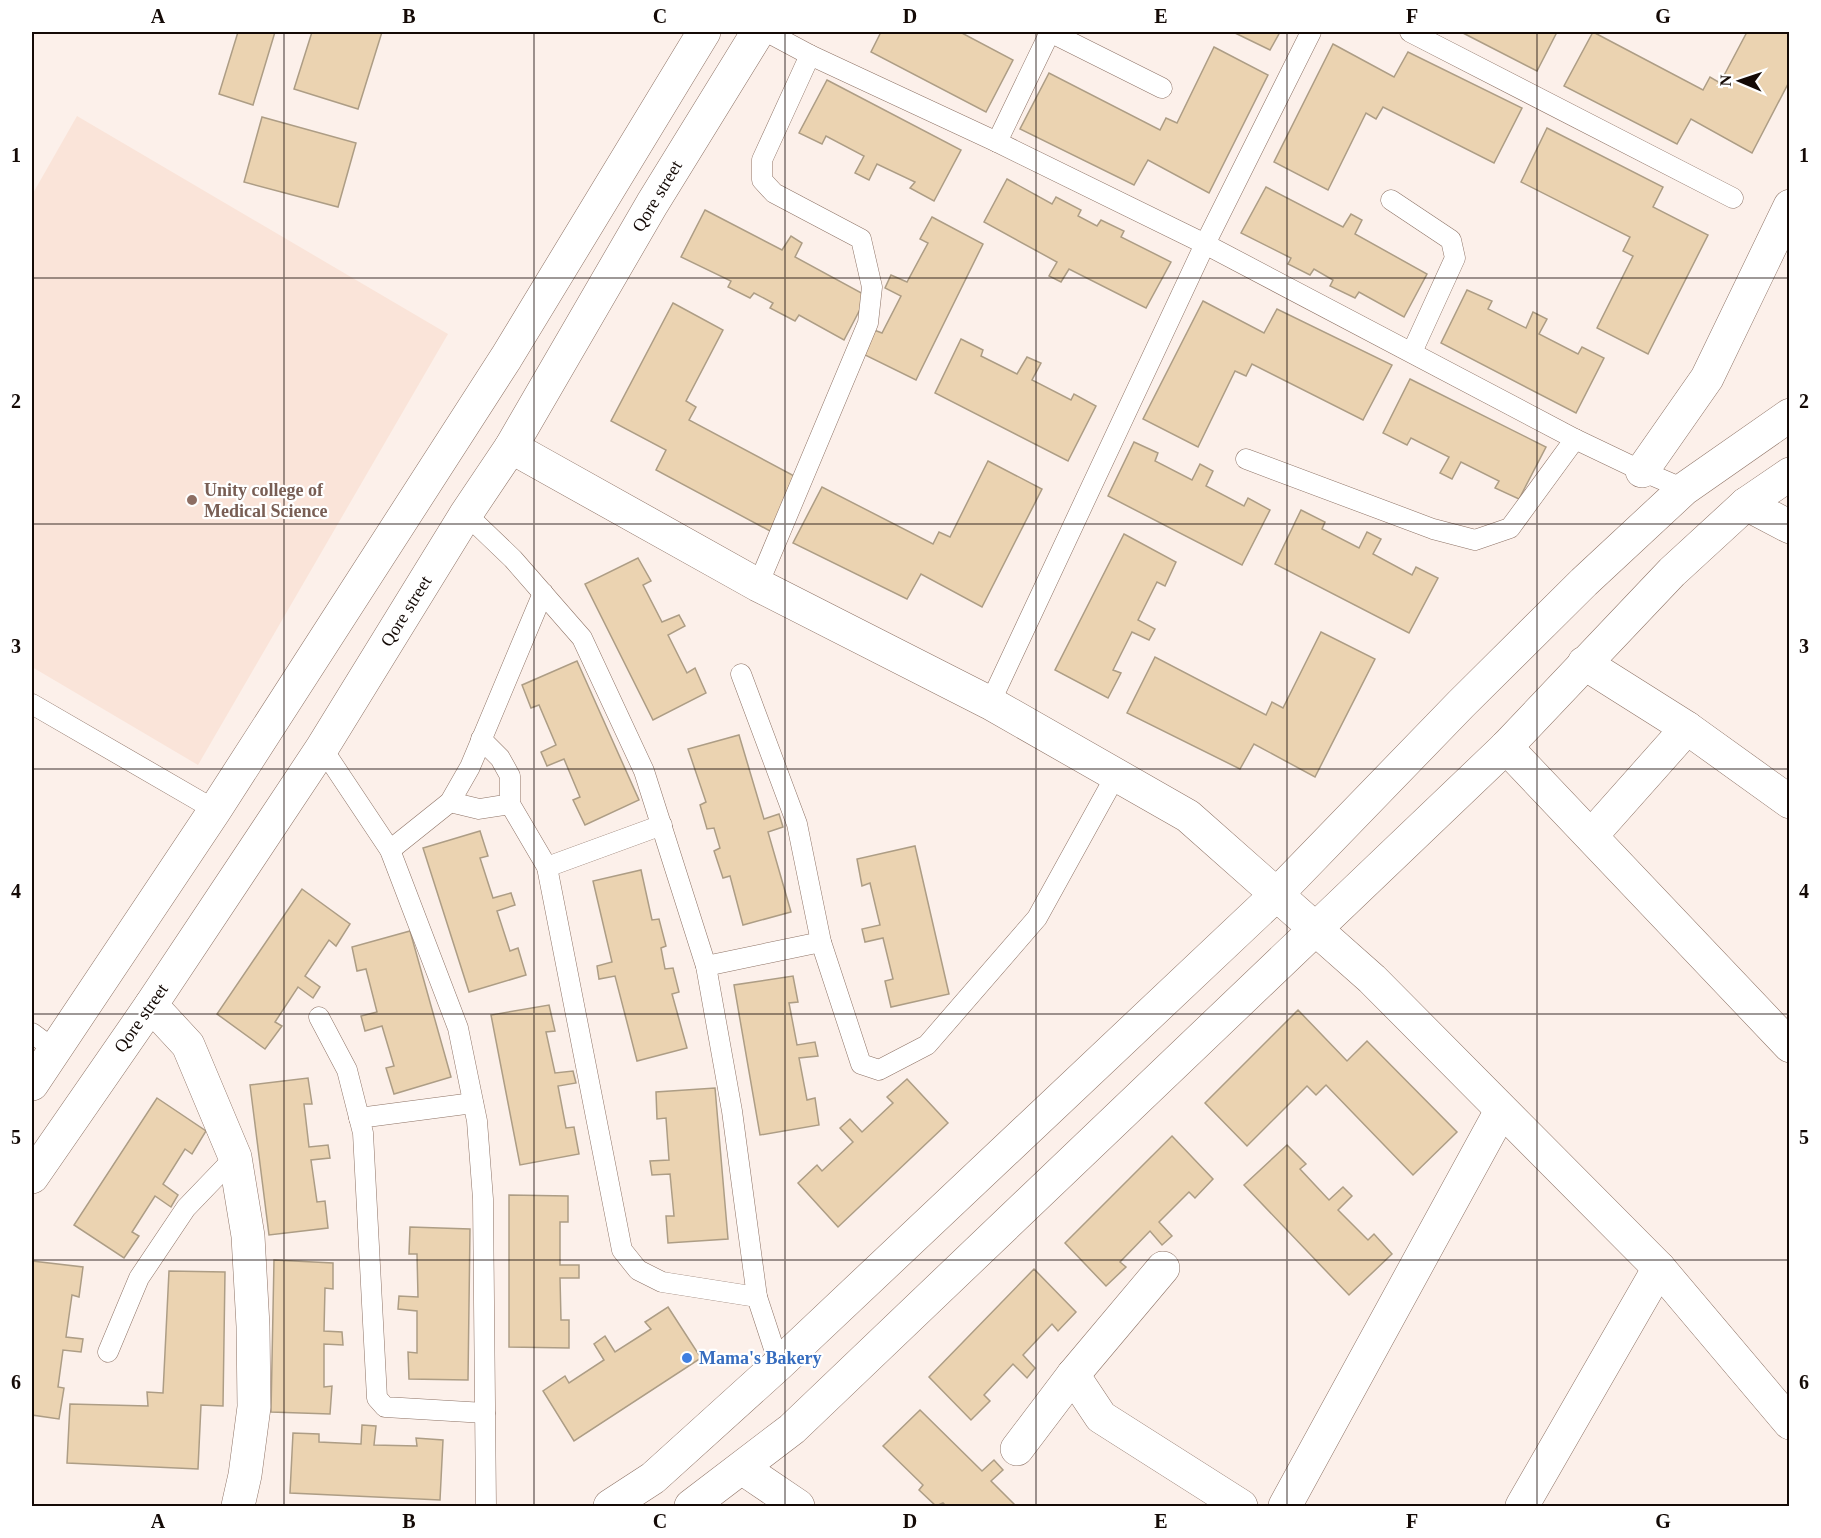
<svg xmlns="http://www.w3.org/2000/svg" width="1821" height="1538" viewBox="0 0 1821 1538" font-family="'Times New Roman',serif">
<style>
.built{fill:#fae4d9}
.building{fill:#ebd3b1;stroke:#ad9d85;stroke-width:1.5}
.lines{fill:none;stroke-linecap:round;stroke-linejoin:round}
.service-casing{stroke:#8d7265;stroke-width:21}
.minor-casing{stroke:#8d7265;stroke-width:34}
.primary-casing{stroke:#8d7265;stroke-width:34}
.service{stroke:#fff;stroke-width:20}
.minor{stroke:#fff;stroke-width:33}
.primary{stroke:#fff;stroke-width:33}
.grid{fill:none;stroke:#140a06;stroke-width:1.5;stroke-opacity:0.55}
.education-dot{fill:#8d6e63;stroke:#fff;stroke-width:2}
.shop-dot{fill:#3f7fe0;stroke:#fff;stroke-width:2}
.labels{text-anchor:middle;stroke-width:4.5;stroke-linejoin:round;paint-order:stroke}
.street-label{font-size:18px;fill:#140a06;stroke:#fff}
.education-label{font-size:18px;font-weight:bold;fill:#785e54;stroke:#fff;text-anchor:start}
.shop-label{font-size:18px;font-weight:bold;fill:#366cbe;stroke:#fff;text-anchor:start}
.neatline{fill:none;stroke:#140a06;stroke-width:2}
.grid-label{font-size:20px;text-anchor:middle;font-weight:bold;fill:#140a06}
</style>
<rect width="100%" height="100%" fill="#fcf0ea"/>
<!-- built -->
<polygon class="built" points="77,116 448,334 198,765 32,667 32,195"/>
<!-- building -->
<g class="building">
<polygon points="238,32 275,32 253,105 219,94"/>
<polygon points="312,32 382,32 358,109 294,89"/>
<polygon points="881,32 960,32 1013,60 986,112 871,52"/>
<polygon points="1233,32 1280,32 1270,50"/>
<polygon points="1461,32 1557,32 1537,71"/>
<polygon points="1593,32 1703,90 1710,77 1720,83 1747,32 1790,32 1790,80 1752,153 1691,119 1677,144 1564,86"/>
<polygon points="1333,44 1394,77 1408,52 1522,108 1494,163 1383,107 1376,119 1366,113 1328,190 1274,162"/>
<polygon points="1214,47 1268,75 1209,193 1148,160 1134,185 1020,129 1049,73 1160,130 1166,118 1177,123"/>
<polygon points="827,80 961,150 934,201 910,188 915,182 877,164 869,180 855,173 864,156 826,136 822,144 799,133"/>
<polygon points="262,117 356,143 338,207 244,182"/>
<polygon points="1547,128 1663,187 1653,207 1708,235 1648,354 1597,328 1633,256 1623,251 1630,237 1521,182"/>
<polygon points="1007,179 1052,204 1056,197 1081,210 1078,216 1097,226 1101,220 1124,231 1121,237 1171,262 1146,308 1069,269 1061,282 1049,276 1057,262 984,222"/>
<polygon points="1266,187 1343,227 1351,214 1362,220 1355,234 1427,274 1404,317 1359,292 1355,298 1330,286 1333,280 1314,269 1310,275 1288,264 1291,258 1241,233"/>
<polygon points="705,210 782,250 791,236 802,243 795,257 867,296 844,340 799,315 795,321 770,308 773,303 754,293 750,298 728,287 731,281 681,257"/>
<polygon points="932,217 983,244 916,380 863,354 874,330 882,333 901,296 885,288 891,275 907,282 928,243 920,239"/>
<polygon points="1467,290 1492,301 1488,309 1526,328 1533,312 1547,319 1539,334 1578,354 1582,347 1604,358 1576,413 1441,343"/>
<polygon points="1203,301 1264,333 1277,309 1392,365 1363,420 1252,364 1246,376 1235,371 1198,447 1143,419"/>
<polygon points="673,303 723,330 686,401 696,407 689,420 798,478 770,531 656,470 666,450 611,421"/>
<polygon points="961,339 983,350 981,356 1017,374 1027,357 1041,363 1032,380 1071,400 1074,394 1096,406 1068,461 935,393"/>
<polygon points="1410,379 1546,447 1519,499 1495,488 1499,481 1461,462 1452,479 1440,473 1449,457 1411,438 1407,445 1383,433"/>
<polygon points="1134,442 1158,453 1155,461 1192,480 1200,464 1213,471 1206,486 1244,506 1248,498 1270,510 1242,565 1108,496"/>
<polygon points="988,461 1042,489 982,607 921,574 907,599 793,543 822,487 933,544 939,532 950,537"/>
<polygon points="1301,510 1325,522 1322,529 1359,548 1367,532 1381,539 1373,554 1412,575 1416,567 1438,578 1409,633 1275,564"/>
<polygon points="1124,534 1176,562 1165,586 1157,582 1138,620 1155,629 1149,640 1132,632 1113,670 1121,673 1108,698 1055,670"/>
<polygon points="638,558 651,581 643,585 662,622 679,615 685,626 668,635 687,673 695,668 706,693 653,720 585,584"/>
<polygon points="1321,632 1375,659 1315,777 1254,744 1240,769 1127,713 1155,657 1266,715 1272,702 1283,708"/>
<polygon points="577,661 639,800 585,825 573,800 580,797 564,759 547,766 541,752 556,745 539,705 531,708 522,685"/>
<polygon points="739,735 764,819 779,814 783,827 768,832 791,912 743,925 730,876 723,878 714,851 720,848 714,828 707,829 700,805 706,802 688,749"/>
<polygon points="480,831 488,856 480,858 493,898 511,893 515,905 497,911 510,951 518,948 526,975 469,992 423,848"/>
<polygon points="915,846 949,994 891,1007 885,981 893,979 883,938 865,942 862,929 880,925 870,883 862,886 857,859"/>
<polygon points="641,870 652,920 659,919 666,946 661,948 665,969 673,968 679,992 672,994 687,1048 637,1061 615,976 599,979 597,966 612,962 593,881"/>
<polygon points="302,889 350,924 336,946 329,940 305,976 320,987 313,998 298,987 275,1022 282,1026 265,1049 217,1014"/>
<polygon points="410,931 451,1077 394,1094 386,1068 394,1066 382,1026 365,1031 361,1016 377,1012 366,969 357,971 352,947"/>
<polygon points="793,976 798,1002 789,1003 797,1045 815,1042 818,1056 799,1058 807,1100 815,1098 819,1125 760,1135 734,985"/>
<polygon points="549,1005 555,1031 546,1032 555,1073 573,1071 576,1083 558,1086 566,1128 574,1127 579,1154 520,1165 491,1015"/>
<polygon points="1298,1010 1347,1061 1367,1041 1457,1132 1413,1175 1326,1085 1316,1095 1307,1086 1247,1146 1205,1103"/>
<polygon points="308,1078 312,1104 304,1104 309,1147 328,1145 330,1158 311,1160 317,1202 325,1201 328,1228 269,1235 250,1085"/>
<polygon points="907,1079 948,1123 838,1227 798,1183 817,1165 822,1171 853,1142 840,1128 850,1119 862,1132 893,1103 887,1097"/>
<polygon points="715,1088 728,1239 668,1243 666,1216 674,1216 670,1174 652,1175 650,1161 669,1160 666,1118 657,1119 656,1092"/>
<polygon points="157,1098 206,1131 192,1154 185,1149 163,1184 178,1195 171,1207 155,1196 132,1232 139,1236 124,1258 74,1225"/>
<polygon points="1172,1136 1213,1179 1195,1198 1189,1192 1159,1222 1172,1236 1162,1245 1150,1231 1120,1262 1126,1267 1106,1286 1065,1243"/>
<polygon points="1287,1145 1306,1164 1300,1169 1329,1200 1343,1187 1352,1196 1338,1210 1368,1240 1374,1234 1392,1254 1349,1295 1244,1185"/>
<polygon points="509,1195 568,1196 568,1222 560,1222 560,1265 579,1265 579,1278 560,1278 561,1320 569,1320 569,1348 509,1347"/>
<polygon points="410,1227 470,1229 468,1380 409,1379 408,1352 417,1353 417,1311 398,1309 399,1296 418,1297 417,1254 409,1254"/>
<polygon points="274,1260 333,1263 333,1289 325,1288 324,1331 342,1332 343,1345 324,1344 324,1387 332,1386 330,1414 271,1412"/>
<polygon points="32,1261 83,1267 79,1297 72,1295 66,1337 83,1339 81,1352 63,1350 58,1387 64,1388 59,1419 32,1415"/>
<polygon points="1034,1269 1076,1312 1058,1331 1052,1324 1023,1355 1035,1368 1027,1378 1013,1364 984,1395 990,1401 971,1420 929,1377"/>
<polygon points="169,1271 225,1272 223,1406 201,1405 198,1469 67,1463 70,1404 148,1406 147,1392 163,1393"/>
<polygon points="668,1307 701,1358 574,1441 543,1391 565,1376 569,1383 604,1360 594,1344 605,1336 615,1352 651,1329 645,1322"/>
<polygon points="920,1410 982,1471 994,1460 1003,1470 991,1481 1016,1506 946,1506 943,1503 936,1506 919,1490 923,1485 883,1446"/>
<polygon points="362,1425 376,1426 374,1445 417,1446 416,1438 443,1440 440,1500 290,1493 293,1433 319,1434 319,1442 361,1444"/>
</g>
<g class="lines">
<defs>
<g id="service">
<polyline points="767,32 810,55 997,142 1205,244 1575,439 1642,471 1684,489"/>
<polyline points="1050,32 1162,88"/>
<polyline points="1410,32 1733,198"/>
<polyline points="997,142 1050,32"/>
<polyline points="1391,200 1451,240 1455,258 1412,352"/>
<polyline points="1246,459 1433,529 1475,540 1510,528 1575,439"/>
<polyline points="466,514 513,559 582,638 644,771 706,966 732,1111 757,1297 779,1364"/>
<polyline points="758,585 868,323 872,287 861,239 774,193 762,180 762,160 810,55"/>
<polyline points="741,674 797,824 821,942 861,1064 879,1070 927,1045 1037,918 1116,775"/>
<polyline points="990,703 1205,244 1311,32"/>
<polyline points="32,704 215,810"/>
<polyline points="481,739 500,758 510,776 510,804 547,867 622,1250 638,1270 662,1282 757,1297"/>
<polyline points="322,748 390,850 458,1028 477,1121 483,1199 486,1506"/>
<polyline points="450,802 479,809 510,804"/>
<polyline points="390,850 450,802 470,767 543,593"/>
<polyline points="547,867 662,825"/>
<polyline points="706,966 821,942"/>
<polyline points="319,1017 347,1070 363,1133 377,1398 385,1407 485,1413"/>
<polyline points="32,1033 55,1050"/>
<polyline points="359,1118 473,1103"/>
<polyline points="108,1352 139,1278 186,1208 235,1157"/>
</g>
<g id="minor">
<polyline points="511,447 758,585 990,703 1188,816 1372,979 1659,1268 1790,1423"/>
<polyline points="1642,471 1707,378 1790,206"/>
<polyline points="1746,504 1790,527"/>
<polyline points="1584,663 1687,728 1790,802"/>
<polyline points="1506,747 1790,1046"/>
<polyline points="1591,836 1687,728"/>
<polyline points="151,1005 188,1045 235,1157 248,1236 253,1326 254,1407 245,1475 238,1506"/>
<polyline points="1073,1375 1101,1417 1241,1506"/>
<polyline points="1017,1449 1073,1375 1163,1268"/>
<polyline points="742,1468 798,1506"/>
<polyline points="1285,1506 1501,1111"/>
<polyline points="1522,1506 1659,1268"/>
</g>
<g id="primary">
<polyline points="32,1084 215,810 506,358 704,32"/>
<polyline points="32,1177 151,1005 322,748 466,514 511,447 652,204 758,32"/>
<polyline points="610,1506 653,1478 779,1364 1277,894 1461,704 1584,582 1684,489 1790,415"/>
<polyline points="691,1506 792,1429 1506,747 1672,572 1746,504 1790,474"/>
</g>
</defs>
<!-- service casing -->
<use href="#service" class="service-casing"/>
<!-- minor casing -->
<use href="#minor" class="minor-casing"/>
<!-- primary casing -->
<use href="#primary" class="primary-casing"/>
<!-- service -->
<use href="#service" class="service"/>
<!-- minor -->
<use href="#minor" class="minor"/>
<!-- primary -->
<use href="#primary" class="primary"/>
</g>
<!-- grid -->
<path class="grid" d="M284,32V1506M534,32V1506M785,32V1506M1036,32V1506M1287,32V1506M1537,32V1506M32,278H1790M32,524H1790M32,769H1790M32,1014H1790M32,1260H1790"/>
<!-- markers -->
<circle class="education-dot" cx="192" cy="500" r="6"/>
<circle class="shop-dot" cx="687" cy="1358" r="6"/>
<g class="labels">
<!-- street labels -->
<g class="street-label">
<text transform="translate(657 196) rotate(-59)" y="6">Qore street</text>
<text transform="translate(406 611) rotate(-58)" y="6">Qore street</text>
<text transform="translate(141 1018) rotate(-55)" y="6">Qore street</text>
</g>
<!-- education labels -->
<g class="education-label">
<text x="204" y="496">Unity college of<tspan x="204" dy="21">Medical Science</tspan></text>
</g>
<!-- shop labels -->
<g class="shop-label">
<text x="699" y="1364">Mama's Bakery</text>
</g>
</g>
<!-- border -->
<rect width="1821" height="1538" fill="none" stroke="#ffffff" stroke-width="66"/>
<!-- north arrow -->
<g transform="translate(1740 81) rotate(272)" stroke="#ffffff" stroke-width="4.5" paint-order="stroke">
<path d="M0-4.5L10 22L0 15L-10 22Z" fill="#140a06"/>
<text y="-9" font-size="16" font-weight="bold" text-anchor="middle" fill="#140a06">N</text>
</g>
<rect x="33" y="33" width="1755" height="1472" class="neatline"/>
<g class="grid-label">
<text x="158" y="23">A</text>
<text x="409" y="23">B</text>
<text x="660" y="23">C</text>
<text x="910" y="23">D</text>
<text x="1161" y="23">E</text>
<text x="1412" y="23">F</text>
<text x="1663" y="23">G</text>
<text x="16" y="162">1</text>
<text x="1804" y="162">1</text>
<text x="16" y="408">2</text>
<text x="1804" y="408">2</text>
<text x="16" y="653">3</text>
<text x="1804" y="653">3</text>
<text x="16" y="898">4</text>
<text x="1804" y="898">4</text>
<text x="16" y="1144">5</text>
<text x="1804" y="1144">5</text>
<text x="16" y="1389">6</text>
<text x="1804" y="1389">6</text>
<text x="158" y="1528">A</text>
<text x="409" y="1528">B</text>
<text x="660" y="1528">C</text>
<text x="910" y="1528">D</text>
<text x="1161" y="1528">E</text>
<text x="1412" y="1528">F</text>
<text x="1663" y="1528">G</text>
</g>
</svg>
